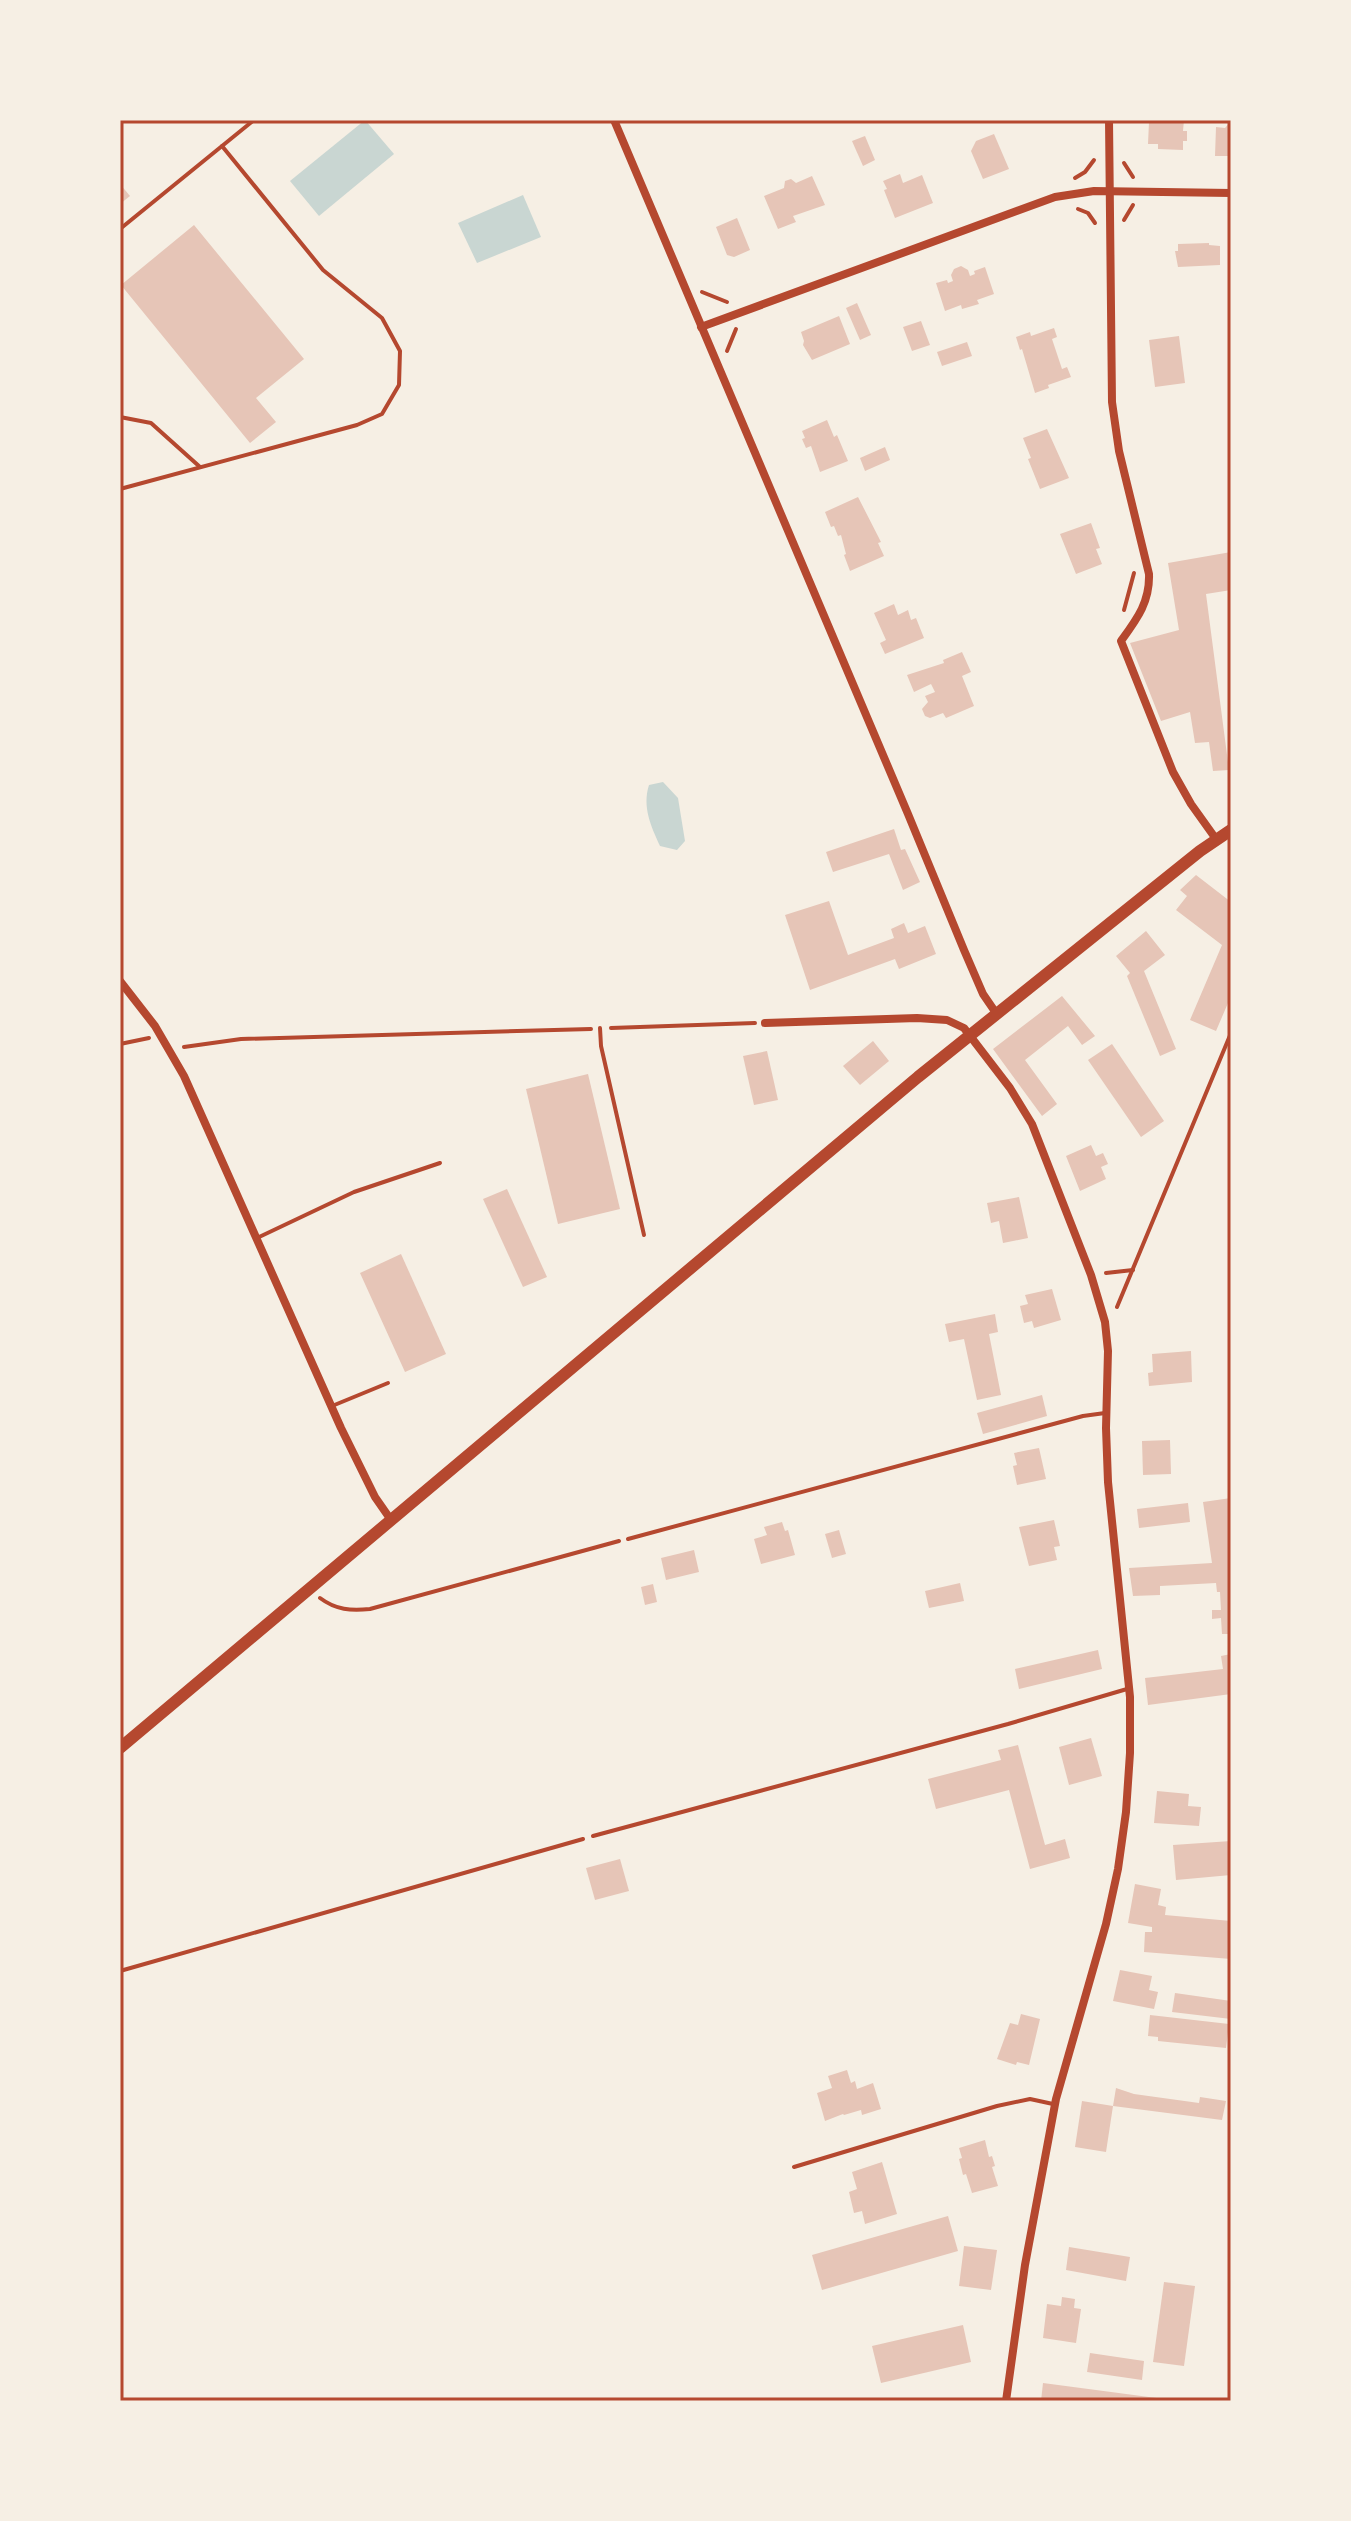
<svg xmlns="http://www.w3.org/2000/svg" width="1351" height="2521" viewBox="0 0 1351 2521" font-family="'Sofia Sans Condensed',sans-serif">
<style>
.water{fill:#c9d6d2}
.building{fill:#e6c5b7}
.lines{fill:none;stroke-linecap:round;stroke-linejoin:round}
.path{stroke:#b5482f;stroke-width:4}
.service{stroke:#b5482f;stroke-width:4}
.minor{stroke:#b5482f;stroke-width:8}
.secondary{stroke:#b5482f;stroke-width:12}
.neatline{fill:none;stroke:#b5482f;stroke-width:3}
</style>
<rect width="100%" height="100%" fill="#f6efe4"/>
<!-- water -->
<g class="water">
<polygon points="365,120 394,154 319,216 290,181"/>
<polygon points="523,195 541,237 477,263 458,223"/>
<path d="M663,782L678,798L685,841L677,850L660,846C651,826 642,807 649,785Z"/>
</g>
<!-- building -->
<g class="building">
<polygon points="1159,120 1184,120 1183,131 1187,131 1187,141 1183,141 1183,150 1158,149 1158,144 1148,144 1149,122 1159,123"/>
<polygon points="1231,121 1231,156 1215,156 1216,127 1225,128"/>
<polygon points="994,134 1009,169 983,179 971,151 976,141"/>
<polygon points="865,136 875,160 863,166 852,141"/>
<polygon points="900,174 903,183 922,175 933,203 895,218 884,190 887,189 883,181"/>
<polygon points="812,176 825,205 793,216 796,222 778,229 764,196 784,188 785,181 791,179 796,183"/>
<polygon points="120,184 130,196 120,204"/>
<polygon points="737,218 750,250 734,257 727,255 716,227"/>
<polygon points="194,225 304,359 256,398 276,422 250,443 121,285"/>
<polygon points="1209,243 1209,245 1220,246 1220,265 1178,267 1175,251 1178,251 1178,244"/>
<polygon points="961,266 968,270 970,276 975,274 974,271 985,267 994,294 977,300 979,304 962,309 961,305 945,311 936,283 947,280 948,283 953,281 951,275 954,269"/>
<polygon points="857,303 871,335 860,340 846,308"/>
<polygon points="839,316 850,344 812,360 803,345 804,341 801,332"/>
<polygon points="921,321 930,345 912,351 903,327"/>
<polygon points="1054,328 1057,337 1052,339 1062,369 1067,367 1071,377 1048,385 1049,388 1035,393 1022,349 1020,350 1016,337 1030,332 1031,336"/>
<polygon points="1179,336 1185,383 1155,387 1149,340"/>
<polygon points="967,342 972,356 942,366 937,352"/>
<polygon points="827,420 834,437 837,435 848,461 820,472 811,446 806,448 802,439 805,438 802,431"/>
<polygon points="1047,429 1069,478 1040,489 1028,459 1031,458 1023,438"/>
<polygon points="885,447 890,460 865,471 860,458"/>
<polygon points="858,497 881,542 878,543 884,556 850,571 844,555 846,554 841,535 838,536 834,526 831,527 825,512"/>
<polygon points="1091,523 1100,548 1096,549 1102,564 1076,574 1060,534"/>
<polygon points="1231,552 1231,590 1206,594 1229,770 1213,771 1209,742 1195,743 1190,712 1161,721 1130,643 1179,630 1168,563"/>
<polygon points="894,604 898,615 908,610 911,620 916,618 924,638 885,654 880,643 886,640 874,613"/>
<polygon points="962,652 971,672 962,676 974,706 946,718 943,713 930,718 925,716 922,709 928,702 925,696 935,692 931,684 914,692 907,675 944,663 943,660"/>
<polygon points="894,829 901,850 905,849 920,882 903,890 889,854 833,872 826,852"/>
<polygon points="1196,875 1231,902 1231,996 1216,1031 1190,1020 1222,945 1176,910 1187,896 1180,890"/>
<polygon points="829,901 848,955 894,938 891,929 904,923 908,933 925,926 936,954 899,969 895,959 810,990 785,915"/>
<polygon points="1146,931 1165,955 1144,971 1176,1049 1160,1056 1127,976 1130,973 1116,956"/>
<polygon points="1062,996 1095,1036 1082,1045 1068,1026 1025,1060 1057,1104 1042,1116 993,1049"/>
<polygon points="873,1041 889,1061 860,1085 843,1066"/>
<polygon points="1112,1044 1164,1121 1141,1137 1088,1060"/>
<polygon points="767,1051 778,1100 754,1105 743,1056"/>
<polygon points="588,1074 620,1209 558,1224 526,1089"/>
<polygon points="1091,1145 1096,1156 1103,1153 1108,1164 1101,1167 1106,1179 1080,1191 1066,1156"/>
<polygon points="507,1189 547,1277 523,1287 483,1199"/>
<polygon points="1019,1197 1028,1238 1003,1243 999,1221 991,1223 987,1203"/>
<polygon points="401,1254 446,1354 405,1372 360,1273"/>
<polygon points="1052,1289 1061,1320 1034,1328 1032,1321 1024,1323 1020,1306 1028,1304 1025,1295"/>
<polygon points="995,1314 998,1332 989,1334 1001,1395 977,1400 964,1339 949,1342 945,1324"/>
<polygon points="1191,1351 1192,1382 1149,1386 1148,1373 1153,1372 1152,1354"/>
<polygon points="1042,1395 1047,1416 983,1434 977,1413"/>
<polygon points="1170,1440 1171,1474 1143,1475 1142,1441"/>
<polygon points="1039,1448 1046,1479 1017,1485 1013,1466 1017,1465 1014,1453"/>
<polygon points="1231,1498 1231,1634 1222,1634 1221,1618 1212,1619 1212,1610 1221,1610 1220,1592 1217,1592 1216,1583 1160,1586 1160,1595 1133,1596 1129,1568 1212,1563 1203,1502"/>
<polygon points="1188,1503 1190,1522 1139,1528 1137,1509"/>
<polygon points="1054,1520 1060,1546 1054,1547 1057,1560 1029,1566 1019,1527"/>
<polygon points="782,1522 785,1531 788,1530 795,1555 761,1564 754,1539 767,1535 764,1527"/>
<polygon points="839,1530 846,1554 832,1558 825,1534"/>
<polygon points="694,1550 699,1572 666,1580 661,1558"/>
<polygon points="960,1583 964,1601 929,1608 925,1591"/>
<polygon points="653,1584 657,1602 645,1605 641,1587"/>
<polygon points="1098,1650 1102,1669 1019,1689 1015,1669"/>
<polygon points="1231,1654 1231,1694 1148,1705 1145,1678 1223,1669 1221,1656"/>
<polygon points="1091,1738 1102,1776 1069,1785 1059,1747"/>
<polygon points="1018,1745 1045,1845 1065,1839 1070,1858 1030,1869 1009,1790 936,1809 928,1779 1001,1760 998,1750"/>
<polygon points="1157,1791 1189,1794 1188,1806 1201,1807 1199,1826 1154,1823"/>
<polygon points="1231,1841 1231,1875 1176,1880 1173,1845"/>
<polygon points="620,1859 629,1891 595,1900 586,1868"/>
<polygon points="1135,1884 1161,1889 1158,1905 1166,1907 1165,1915 1231,1921 1231,1959 1144,1952 1145,1932 1152,1932 1152,1927 1128,1923"/>
<polygon points="1120,1970 1152,1976 1149,1990 1158,1992 1154,2009 1113,2001"/>
<polygon points="1175,1993 1231,2001 1231,2019 1172,2012"/>
<polygon points="1021,2014 1040,2019 1029,2065 1017,2062 1016,2065 997,2059 1010,2023 1018,2025"/>
<polygon points="1150,2015 1229,2024 1226,2048 1158,2041 1158,2037 1148,2036"/>
<polygon points="847,2070 851,2083 855,2081 857,2089 873,2083 881,2109 862,2115 861,2110 844,2115 843,2114 825,2121 817,2093 832,2088 828,2076"/>
<polygon points="1116,2088 1134,2094 1199,2103 1200,2097 1226,2101 1222,2120 1113,2106"/>
<polygon points="1082,2101 1113,2106 1106,2152 1075,2147"/>
<polygon points="985,2140 989,2157 992,2156 995,2166 992,2167 998,2186 972,2193 966,2174 963,2175 959,2159 962,2158 959,2148"/>
<polygon points="882,2162 897,2214 865,2224 862,2211 854,2213 849,2192 857,2189 852,2172"/>
<polygon points="948,2216 958,2251 822,2290 812,2255"/>
<polygon points="964,2246 997,2250 991,2290 959,2286"/>
<polygon points="1069,2247 1130,2257 1126,2281 1066,2270"/>
<polygon points="1164,2282 1195,2286 1184,2366 1153,2362"/>
<polygon points="1062,2297 1075,2299 1074,2308 1081,2309 1076,2343 1043,2338 1047,2304 1061,2306"/>
<polygon points="963,2325 971,2362 881,2383 872,2346"/>
<polygon points="1090,2353 1144,2361 1142,2380 1087,2372"/>
<polygon points="1043,2383 1164,2399 1163,2401 1041,2401"/>
</g>
<g class="lines">
<!-- path -->
<g class="path">
<polyline points="1124,163 1133,177"/>
<polyline points="1075,178 1085,172 1094,160"/>
<polyline points="1078,209 1088,213 1095,223"/>
<polyline points="1124,220 1133,205"/>
<polyline points="702,292 727,302"/>
<polyline points="727,351 736,329"/>
<polyline points="1124,610 1134,573"/>
<polyline points="611,1028 755,1023"/>
<polyline points="120,1044 149,1038"/>
<polyline points="184,1047 241,1039 591,1029"/>
<polyline points="1106,1273 1133,1270"/>
<polyline points="1117,1307 1231,1033"/>
<path d="M320,1598C336,1610 351,1611 370,1609L619,1541"/>
<polyline points="120,1971 583,1839"/>
</g>
<!-- service -->
<g class="service">
<polyline points="120,229 254,120"/>
<polyline points="120,417 151,423 200,467"/>
<polyline points="120,489 357,425 382,414 399,385 400,351 382,318 323,270 222,146"/>
<polyline points="600,1028 601,1046 644,1235"/>
<polyline points="257,1238 354,1192 440,1163"/>
<polyline points="332,1406 388,1383"/>
<polyline points="628,1539 1083,1416 1105,1413"/>
<polyline points="593,1836 1008,1724 1127,1689"/>
<polyline points="794,2167 997,2106 1030,2099 1053,2104"/>
</g>
<!-- minor -->
<g class="minor">
<polyline points="614,120 908,814 964,950 983,994 996,1013"/>
<path d="M1109,120L1112,402L1119,451L1149,574C1150,602 1137,619 1121,641L1173,772L1191,804L1216,839"/>
<polyline points="701,327 1055,197 1094,191 1231,193"/>
<polyline points="120,981 155,1026 184,1076 341,1428 375,1497 391,1520"/>
<polyline points="765,1023 917,1018 947,1020 964,1028 1010,1088 1032,1124 1091,1275 1105,1322 1108,1351 1106,1428 1108,1482 1130,1697 1130,1753 1126,1812 1118,1869 1106,1924 1056,2099 1025,2265 1006,2401"/>
</g>
<!-- secondary -->
<polyline class="secondary" points="120,1748 918,1077 1200,851 1231,830"/>
</g>
<!-- border -->
<rect width="1351" height="2521" fill="none" stroke="#f6efe4" stroke-width="244"/>
<rect x="122" y="122" width="1107" height="2277" class="neatline"/>
</svg>
